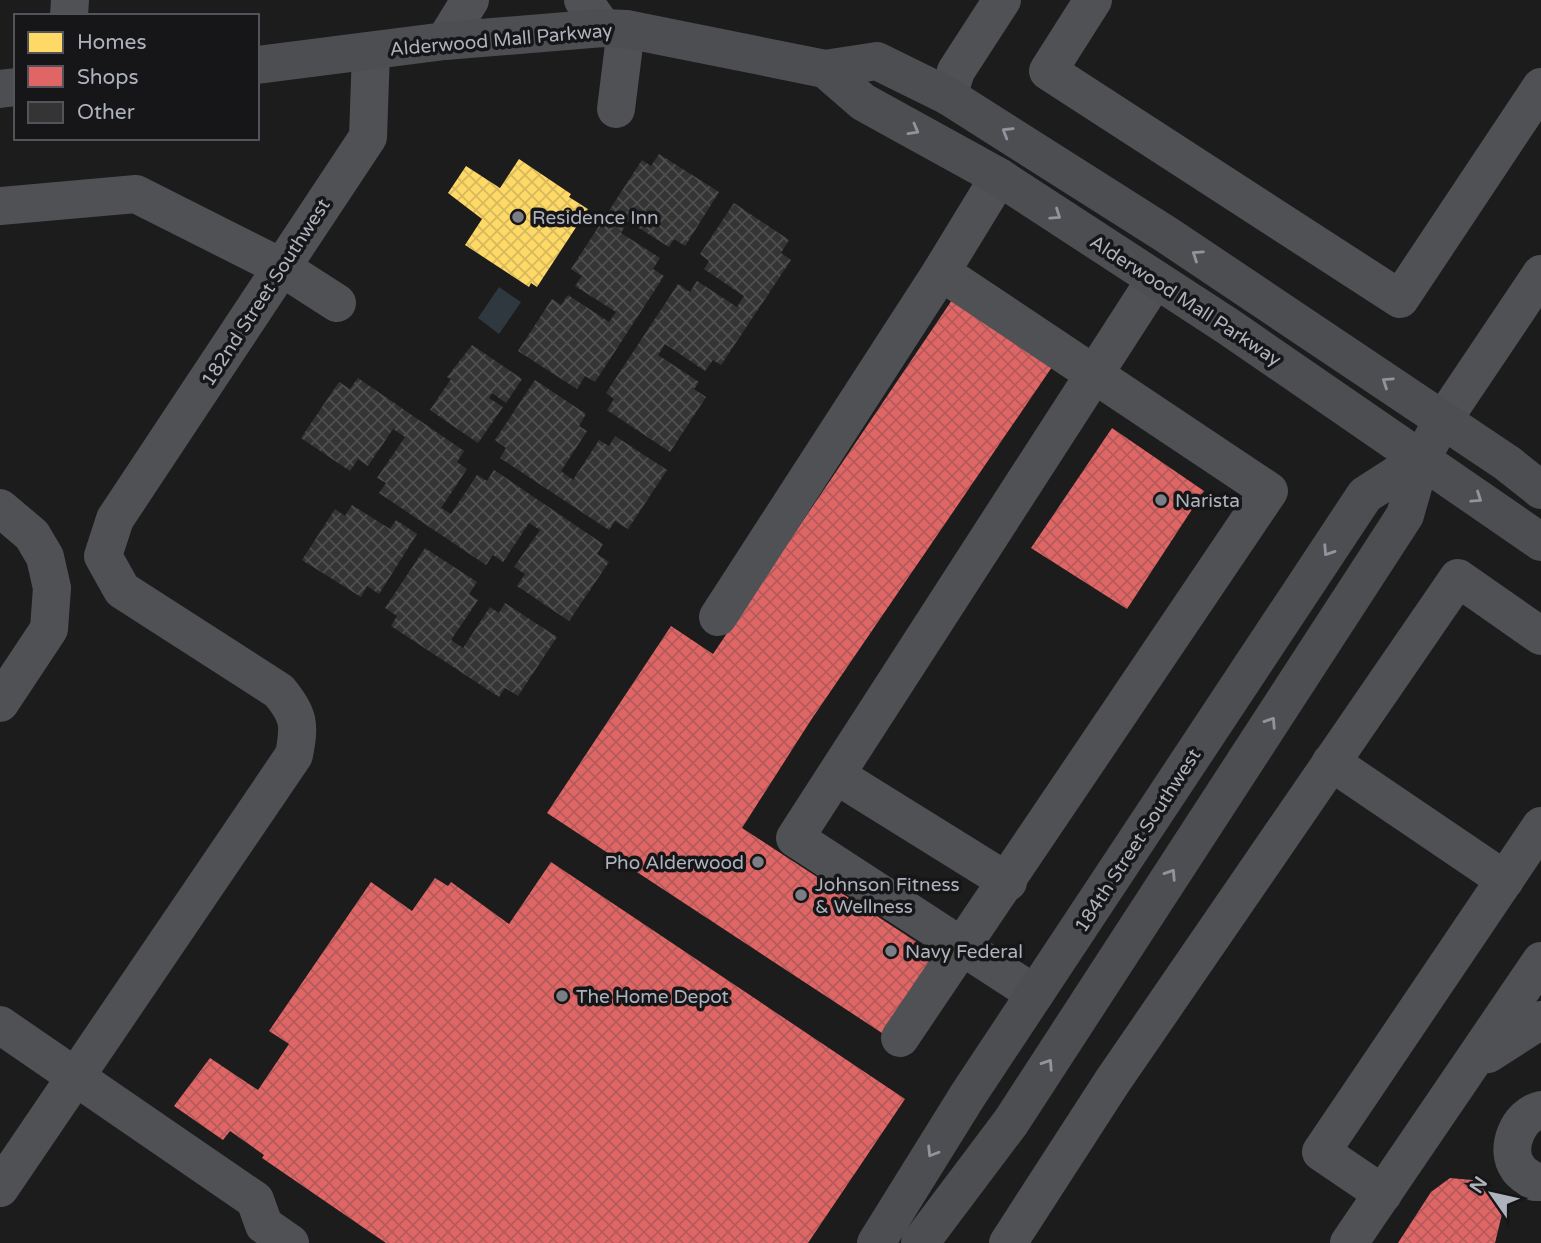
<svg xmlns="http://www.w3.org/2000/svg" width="1541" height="1243" viewBox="0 0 1541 1243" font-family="'Varela Round',sans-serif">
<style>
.water{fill:#2f373f}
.homes{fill:url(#homes-cross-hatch)}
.shops{fill:url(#shops-cross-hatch)}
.building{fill:url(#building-cross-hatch)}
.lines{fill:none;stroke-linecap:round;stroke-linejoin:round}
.minor{stroke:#505155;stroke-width:38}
.major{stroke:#4d4e51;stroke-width:38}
.oneway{stroke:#91949c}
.poi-dot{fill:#7b7e84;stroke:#161618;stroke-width:2.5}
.labels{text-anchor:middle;stroke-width:7;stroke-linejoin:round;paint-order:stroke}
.street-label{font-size:19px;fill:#aeb2bc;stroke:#161618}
.poi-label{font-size:19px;fill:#aeb2bc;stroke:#161618;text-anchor:start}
</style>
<defs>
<pattern id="homes-cross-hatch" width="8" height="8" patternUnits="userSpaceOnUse" patternTransform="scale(1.75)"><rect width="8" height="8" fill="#ffd966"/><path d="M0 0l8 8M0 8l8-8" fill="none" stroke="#d6b85d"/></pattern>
<pattern id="shops-cross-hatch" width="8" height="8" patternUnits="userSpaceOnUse" patternTransform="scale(1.75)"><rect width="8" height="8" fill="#e06666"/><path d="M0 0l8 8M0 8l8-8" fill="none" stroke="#b55a5a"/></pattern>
<pattern id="building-cross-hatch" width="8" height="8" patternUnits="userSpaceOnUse" patternTransform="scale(1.75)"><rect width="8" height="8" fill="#343434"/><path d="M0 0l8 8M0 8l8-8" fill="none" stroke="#4f4f4f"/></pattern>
</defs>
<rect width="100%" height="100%" fill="#1c1c1c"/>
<!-- water -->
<polygon class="water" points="499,287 521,302 499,334 478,318"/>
<!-- homes -->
<polygon class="homes" points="519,159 571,194 569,197 588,209 537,287 531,283 529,287 465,245 482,219 448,193 466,166 500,188"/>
<!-- shops -->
<g class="shops">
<polygon points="952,300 1052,367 811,720 742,828 938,956 882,1033 547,813 671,626 713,654"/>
<polygon points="1112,428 1204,491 1127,609 1031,548"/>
<polygon points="551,862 905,1099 808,1243 386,1243 262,1158 264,1155 230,1131 223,1140 174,1106 210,1058 258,1090 289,1044 269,1031 371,882 412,911 435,878 448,886 451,882 509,924"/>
<polygon points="1450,1178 1472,1180 1489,1193 1502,1214 1495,1243 1398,1243 1431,1192"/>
</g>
<!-- building -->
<g class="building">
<polygon points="659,154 719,192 685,246 674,239 669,247 628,221 621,233 660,258 653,269 664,276 595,382 585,376 577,389 518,351 552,299 561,305 568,295 609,322 616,312 575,286 582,276 571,269 642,160 651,166"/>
<polygon points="734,203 789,240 781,253 791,260 721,365 713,360 705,371 665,344 658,355 699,382 694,389 706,397 670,452 607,410 614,399 606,393 678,284 690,292 697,281 737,307 744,296 704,269 709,261 700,254"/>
<polygon points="472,345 522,379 506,403 492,393 489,398 503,407 478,443 430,410 451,379 447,377"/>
<polygon points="358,378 464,451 457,462 467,469 441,508 451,514 477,475 487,481 494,470 603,544 597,554 609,562 569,621 517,586 525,574 514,567 540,530 529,523 503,562 493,555 486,565 379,493 386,483 377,478 405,437 393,429 368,466 358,459 350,471 301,438 339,382 350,389"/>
<polygon points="535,380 586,414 579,426 587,431 561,471 573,480 599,440 609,446 615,436 667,470 628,529 615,521 609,530 500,458 506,448 495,440"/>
<polygon points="352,505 390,529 396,520 417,534 379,594 367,586 361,597 302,560 335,509 345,516"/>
<polygon points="425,548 477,582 469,594 478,600 451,640 463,648 490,607 499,613 505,603 557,637 518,696 505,688 499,697 391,626 397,616 385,608"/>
</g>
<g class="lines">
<!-- minor -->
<g class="minor">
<polyline points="583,0 603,28"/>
<polyline points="1093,0 1048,71 1400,299 1541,87"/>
<polyline points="69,16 70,0"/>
<polyline points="445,41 470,0"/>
<polyline points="948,96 956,71 1002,0"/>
<polyline points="616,109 626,29"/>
<polyline points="0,206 136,194 281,267 337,303"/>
<polyline points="1443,420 1541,274"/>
<polyline points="0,508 32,535 45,557 52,588 49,629 0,703"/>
<polyline points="718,617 941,272"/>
<polyline points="1331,762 1505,880"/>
<polyline points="836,775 1008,882"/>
<polyline points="1035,994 795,838 1155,280"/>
<polyline points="0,1025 255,1200 264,1225 290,1243"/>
<polyline points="900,1038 1269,491 941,272 999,177"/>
<polyline points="1488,1054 1541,1020"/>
<path d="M1541,1110C1518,1115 1504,1149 1518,1168C1521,1174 1530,1178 1535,1182H1541"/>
<path d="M0,1188L294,755C300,724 299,715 279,691L122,590L103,556L115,519L368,137L371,51"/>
<polyline points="1383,1194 1321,1152 1541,826"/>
<polyline points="1008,1243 1112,1082 1458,578 1541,636"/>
<polyline points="1349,1243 1541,961"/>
</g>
<!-- major -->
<g class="major">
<polyline points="257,65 445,41 603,28 626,29 825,69 877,61 948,96 1167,235 1507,463 1541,490"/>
<polyline points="825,69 863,102 999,177 1229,327 1541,542"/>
<polyline points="0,89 16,87"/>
<polyline points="876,1243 968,1095 1365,495 1421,459"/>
<polyline points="920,1243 1011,1122 1398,526 1405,515 1421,459 1443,420"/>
</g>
</g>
<!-- one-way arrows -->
<defs><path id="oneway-chevron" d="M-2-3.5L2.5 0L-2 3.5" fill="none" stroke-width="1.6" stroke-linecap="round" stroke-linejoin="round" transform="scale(1.75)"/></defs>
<g class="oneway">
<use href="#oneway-chevron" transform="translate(914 130) rotate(29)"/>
<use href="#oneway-chevron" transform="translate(1007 132) rotate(-149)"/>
<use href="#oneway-chevron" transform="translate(1056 215) rotate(34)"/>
<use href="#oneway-chevron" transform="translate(1197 255) rotate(-146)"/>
<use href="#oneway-chevron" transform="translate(1387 382) rotate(-146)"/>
<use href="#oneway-chevron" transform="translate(1477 498) rotate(34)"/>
<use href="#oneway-chevron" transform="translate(1328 551) rotate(123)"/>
<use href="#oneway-chevron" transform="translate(1271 722) rotate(-57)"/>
<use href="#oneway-chevron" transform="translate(1171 874) rotate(-57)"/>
<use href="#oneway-chevron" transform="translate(1048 1064) rotate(-57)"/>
<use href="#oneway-chevron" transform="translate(932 1152) rotate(122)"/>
</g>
<!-- markers -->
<g class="poi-dot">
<circle cx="518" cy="217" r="7"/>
<circle cx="1161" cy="500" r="7"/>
<circle cx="758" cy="862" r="7"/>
<circle cx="801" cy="895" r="7"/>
<circle cx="891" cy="951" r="7"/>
<circle cx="562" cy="996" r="7"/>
</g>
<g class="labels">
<!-- street labels -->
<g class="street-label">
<text transform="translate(501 39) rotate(-5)" y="7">Alderwood Mall Parkway</text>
<text transform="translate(265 292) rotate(-57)" y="7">182nd Street Southwest</text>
<text transform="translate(1186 300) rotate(33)" y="7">Alderwood Mall Parkway</text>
<text transform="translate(1137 840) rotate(-57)" y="7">184th Street Southwest</text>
</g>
<!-- poi labels -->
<g class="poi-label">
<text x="532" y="224">Residence Inn</text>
<text x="1175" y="507">Narista</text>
<text x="744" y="869" text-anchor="end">Pho Alderwood</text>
<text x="815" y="891">Johnson Fitness<tspan x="815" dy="22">&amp; Wellness</tspan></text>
<text x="905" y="958">Navy Federal</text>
<text x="576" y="1003">The Home Depot</text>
</g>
</g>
<!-- legend -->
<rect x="14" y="14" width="245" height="126" fill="#161618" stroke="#53545a" stroke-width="2"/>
<rect x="28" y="32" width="35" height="21" fill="#ffd966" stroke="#53545a" stroke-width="2"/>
<text x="77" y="49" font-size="21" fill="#aeb2bc">Homes</text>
<rect x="28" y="66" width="35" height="21" fill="#e06666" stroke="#53545a" stroke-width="2"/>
<text x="77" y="84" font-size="21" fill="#aeb2bc">Shops</text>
<rect x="28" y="102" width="35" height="21" fill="#343434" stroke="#53545a" stroke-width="2"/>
<text x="77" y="119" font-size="21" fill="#aeb2bc">Other</text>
<!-- north arrow -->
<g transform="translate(1492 1194) rotate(304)" stroke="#161618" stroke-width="5" paint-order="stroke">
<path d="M0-5L12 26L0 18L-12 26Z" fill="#aeb2bc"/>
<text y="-10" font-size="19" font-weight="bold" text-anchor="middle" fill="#aeb2bc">N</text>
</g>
</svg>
